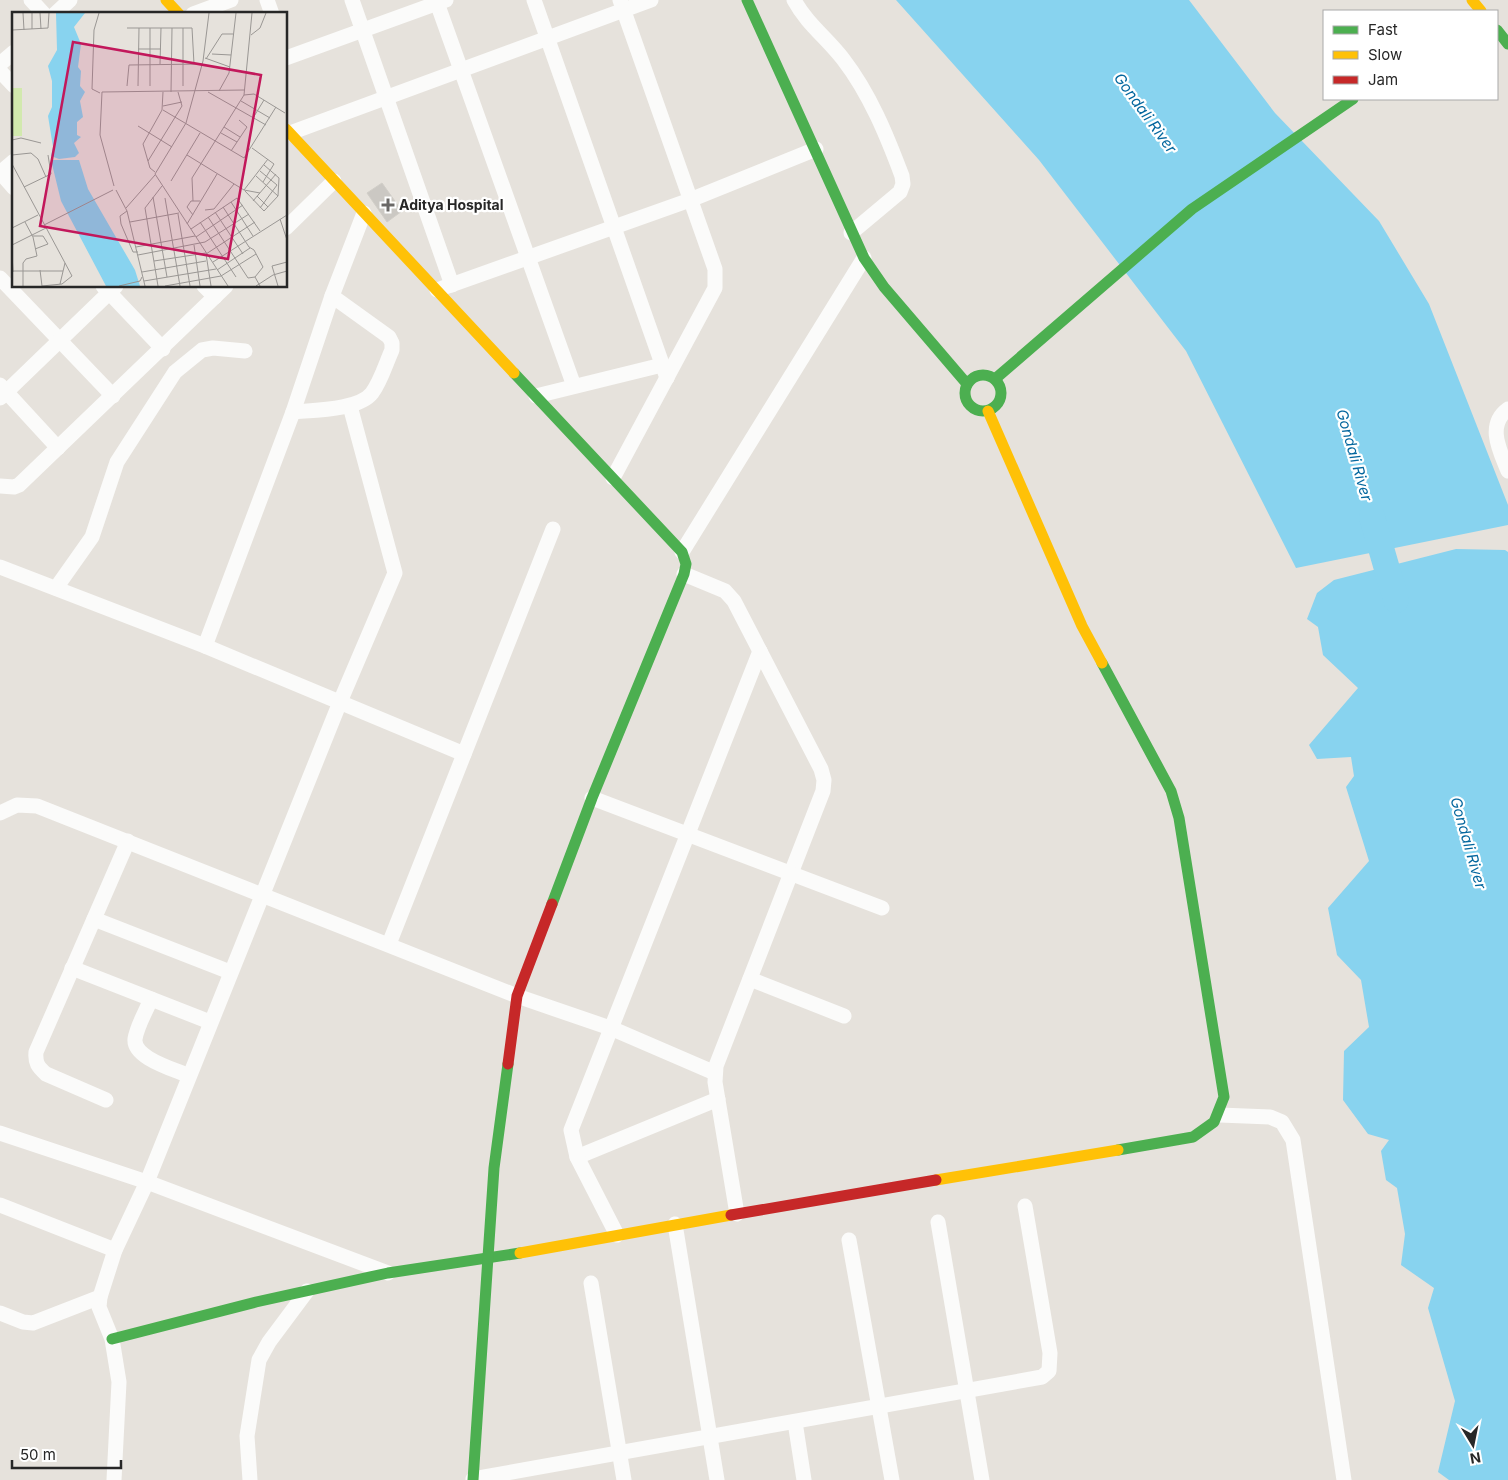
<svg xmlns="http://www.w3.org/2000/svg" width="1508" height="1480" viewBox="0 0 1508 1480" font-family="Inter,sans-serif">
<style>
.water{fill:#88d3ef}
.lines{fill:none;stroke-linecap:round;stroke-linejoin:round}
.river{stroke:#88d3ef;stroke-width:26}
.building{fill:#cbc8c3;stroke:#d1cec8}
.street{stroke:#fbfbfa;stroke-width:15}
.fast{stroke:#4caf50;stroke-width:11}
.slow{stroke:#ffc107;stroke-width:11}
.jam{stroke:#c62828;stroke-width:11}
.poi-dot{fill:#6a6866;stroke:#fff;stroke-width:2}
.labels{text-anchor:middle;stroke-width:4.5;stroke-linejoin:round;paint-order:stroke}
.poi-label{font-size:14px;font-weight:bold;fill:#272727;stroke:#fff;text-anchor:start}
.water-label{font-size:15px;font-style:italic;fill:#04679e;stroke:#fff}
.inset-road{fill:none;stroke:#9a9794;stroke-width:1}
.view{fill:#c2185b;fill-opacity:0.15;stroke:#c2185b;stroke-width:2.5}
.inset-edge{fill:none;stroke:#272727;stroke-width:2.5}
</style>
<rect width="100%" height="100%" fill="#e6e2dc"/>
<!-- water -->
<g class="water">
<polygon points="896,0 1189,0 1275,113 1379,221 1429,304 1508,505 1508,525 1296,568 1186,351 1039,160"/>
<polygon points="1456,549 1505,550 1508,552 1508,1480 1449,1480 1438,1472 1455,1401 1428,1308 1434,1288 1401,1265 1405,1234 1397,1188 1386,1180 1381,1151 1389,1140 1368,1134 1343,1100 1344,1051 1369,1027 1361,980 1337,955 1328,908 1369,861 1346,787 1354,776 1351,757 1317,759 1309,745 1358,688 1323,655 1318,627 1307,619 1317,593 1334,580"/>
</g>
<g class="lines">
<!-- river -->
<polyline class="river" points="1372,517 1396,600"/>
</g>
<!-- building -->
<polygon class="building" points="382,183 402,211 387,222 367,193"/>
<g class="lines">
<!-- street -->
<g class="street">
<polyline points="31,0 44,14"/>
<polyline points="267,0 272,14"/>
<polyline points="352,0 452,285"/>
<polyline points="436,0 574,386"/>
<polyline points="534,0 667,378"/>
<path d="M794,0C807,24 827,38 843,59C870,94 887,136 902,176L903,184L900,192L851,233"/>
<polyline points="55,14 70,0"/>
<polyline points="193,14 231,0"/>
<polyline points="286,58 446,0"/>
<polyline points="0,64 14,52"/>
<polyline points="0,71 14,86"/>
<polyline points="290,133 651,0"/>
<polyline points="0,172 14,188"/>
<polyline points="0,173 14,161"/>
<polyline points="286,228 334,181"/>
<polyline points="0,278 113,396"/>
<polyline points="103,286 163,349"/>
<polyline points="204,286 215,297"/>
<polyline points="437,290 690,200 816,149"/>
<polyline points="0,385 58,448"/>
<polyline points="536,396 662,365"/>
<polyline points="0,398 116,286"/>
<path d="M1508,409C1486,425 1500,451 1508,471"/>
<path d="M293,412C314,410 359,410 372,393C381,381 386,363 392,350V343L389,337L332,296"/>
<polyline points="613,478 715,288 715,269 620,0"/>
<polyline points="0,486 14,487 19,485 226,286"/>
<polyline points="682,552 864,258"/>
<polyline points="0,567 205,646 464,754"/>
<polyline points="684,574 725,591 734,601 821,769 824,780 823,791 716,1066 715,1082 737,1214"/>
<polyline points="56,588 92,537 117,462 175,372 202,350 213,348 245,351"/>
<polyline points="205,646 293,412 332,296 364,213"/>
<polyline points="592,798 882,908"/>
<polyline points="0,813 17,805 37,806 517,996 613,1029 715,1073"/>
<polyline points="94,919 230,972"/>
<polyline points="389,944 553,529"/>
<polyline points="72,968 210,1022"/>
<polyline points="750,979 844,1016"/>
<path d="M151,999C146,1011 137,1026 135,1039C133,1058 174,1069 189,1076"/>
<path d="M106,1100L46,1074C38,1067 35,1063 36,1052L128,841"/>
<polyline points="1220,1115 1270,1117 1282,1122 1293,1140 1344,1480"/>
<polyline points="0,1133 147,1182 388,1273"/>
<polyline points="577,1157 718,1099"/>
<polyline points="0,1205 115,1250"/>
<polyline points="938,1222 982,1480"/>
<polyline points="675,1224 717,1480"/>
<polyline points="617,1235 577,1157 571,1130 760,651"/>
<polyline points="849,1240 892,1480"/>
<polyline points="591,1283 624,1480"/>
<polyline points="0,1313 23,1322 33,1323 100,1297"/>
<polyline points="795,1422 804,1480"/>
<polyline points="473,1479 1042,1377 1049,1371 1050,1353 1025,1206"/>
<polyline points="114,1480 119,1382 112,1339 99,1307 100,1297 115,1250 147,1182 340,702 395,573 350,406"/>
<polyline points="250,1480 247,1436 259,1360 269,1342 307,1291"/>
</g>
<!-- fast -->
<g class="fast">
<polyline points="747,0 864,258 884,287 967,384"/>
<polyline points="1497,30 1508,44"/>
<polyline points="514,373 682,552 686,564 684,574 592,798 552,904"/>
<circle cx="983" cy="393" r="18"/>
<polyline points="995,379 1192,209 1353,99"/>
<polyline points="1102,663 1171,791 1179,818 1224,1097 1214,1122 1193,1137 1118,1150"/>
<polyline points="112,1339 256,1302 388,1273 520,1253"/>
<polyline points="473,1480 494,1168 508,1064"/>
</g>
<!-- slow -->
<g class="slow">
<polyline points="166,0 179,14"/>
<polyline points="1472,0 1481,11"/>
<polyline points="286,129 514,373"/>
<polyline points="988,411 1082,626 1102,663"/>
<polyline points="936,1180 1118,1150"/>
<polyline points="520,1253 731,1215"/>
</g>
<!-- jam -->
<g class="jam">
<polyline points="508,1064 517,996 552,904"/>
<polyline points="731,1215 936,1180"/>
</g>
</g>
<!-- markers -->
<path class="poi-dot" d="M385.5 197.5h5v5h5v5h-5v5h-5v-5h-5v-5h5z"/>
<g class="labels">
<!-- poi labels -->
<g class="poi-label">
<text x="399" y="210">Aditya Hospital</text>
</g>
<!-- water labels -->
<g class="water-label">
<text transform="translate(1145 113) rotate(54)" y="5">Gondali River</text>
<text transform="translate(1354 455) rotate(74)" y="5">Gondali River</text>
<text transform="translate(1468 843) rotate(74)" y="5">Gondali River</text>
</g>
</g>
<!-- overview -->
<g transform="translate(12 12)">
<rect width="275" height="275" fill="#e6e2dc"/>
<path d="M0,76H10V124H0Z" fill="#d2e9ae"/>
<path d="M44,1H73L62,15L69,32L66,55L69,59L68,74L73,80L68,89L71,105L65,110V123L69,125L62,131L67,141L63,145L47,147L39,144L41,135L36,104L40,95V69L36,54L45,38ZM39,148H67L76,177L123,258L128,274H94L49,189Z" fill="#88d3ef"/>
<path class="inset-road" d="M11,1L12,18M20,1V17M28,1L29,17M87,1L82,18L80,77L88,81M197,1L191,49L174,111L143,162L216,274M115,16H180L182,52M138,16V74M0,18L36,16L37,1M239,23L248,16L254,1M126,37H149M200,42L219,43M193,46L218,55M194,47L210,22H221M148,52L149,16M115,74L117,53L190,52M126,74L127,16M171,74V16M207,79L217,61L224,1M159,80L160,16M196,80L254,113M232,83L242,82L273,101M229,89L258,106M151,94L170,90M151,98L232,146L264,95M241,106L252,88M126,114L160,135M212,115L228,125M209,121L225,130M0,128L9,126L29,131M240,136L262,152L251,170M219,139L235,115L227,108M0,143L19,141L26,147L34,165M175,143L232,178L248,181M136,149L170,94L166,80M0,152L60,264L50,272L30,274M248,159L265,173M143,160L138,156L131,132L150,98L151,80M244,164L266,184M159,169L188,121M102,174L88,123L90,80L232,78M12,175L39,162L36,143M104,178L115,199L133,274M232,178L256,147M233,179L252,199L266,184L267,166L252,153M245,184L256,195M141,185L155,265M153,186L168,274M181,189L180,166L232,83L240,1M241,189L264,162M219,190L241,224M211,195L237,235L242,238L251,255L243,265L248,274M114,196L143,163M248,196L265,173M193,198L202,197L222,172M115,199L108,204L109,212L121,240H126M203,200L231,242M166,202L178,274M181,203L175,195L179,189H188M196,205L236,266L243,265M268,207L275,228M118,210L167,201M188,210L224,265M175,212L205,162M32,213L101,178M0,216L26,203M179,217L225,186L248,219M21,224H31L36,232L23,237M184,225L231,193M0,233L34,216M182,233L188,274M124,235L183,224M0,241L1,260M126,243L193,230L237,202M142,249L194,241M201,250L275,203M28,258L30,274M205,258L238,236M0,259H51M130,260L194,249M132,269L204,257M48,272L53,251M11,274V251L14,247L25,244L21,225L13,210M107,274L128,269L130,265M146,274L133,196L150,174M153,274L209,264L244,242M199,274L194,242L243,210M244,274L261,263L275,259M266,274L260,254L275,250"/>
<path class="view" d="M61,30L249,63L216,247L28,214Z"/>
<rect width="275" height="275" class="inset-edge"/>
</g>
<!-- legend -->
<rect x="1323" y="10" width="175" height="90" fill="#ffffff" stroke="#a9a9a9"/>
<rect x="1333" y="26" width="25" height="8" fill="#4caf50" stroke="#a9a9a9"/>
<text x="1368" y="35" font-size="15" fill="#272727">Fast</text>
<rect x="1333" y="51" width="25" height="8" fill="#ffc107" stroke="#a9a9a9"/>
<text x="1368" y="60" font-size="15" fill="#272727">Slow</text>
<rect x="1333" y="76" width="25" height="8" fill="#c62828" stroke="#a9a9a9"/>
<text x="1368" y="85" font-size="15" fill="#272727">Jam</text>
<!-- north arrow -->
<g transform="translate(1473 1445) rotate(170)" stroke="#ffffff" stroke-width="4" paint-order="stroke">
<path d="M0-4L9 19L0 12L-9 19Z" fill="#272727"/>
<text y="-8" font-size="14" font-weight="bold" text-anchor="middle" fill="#272727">N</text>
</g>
<!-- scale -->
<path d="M12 1460v8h109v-8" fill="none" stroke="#272727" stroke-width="2.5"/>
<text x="20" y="1460" font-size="15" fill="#272727" stroke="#ffffff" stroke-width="4" paint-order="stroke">50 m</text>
</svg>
